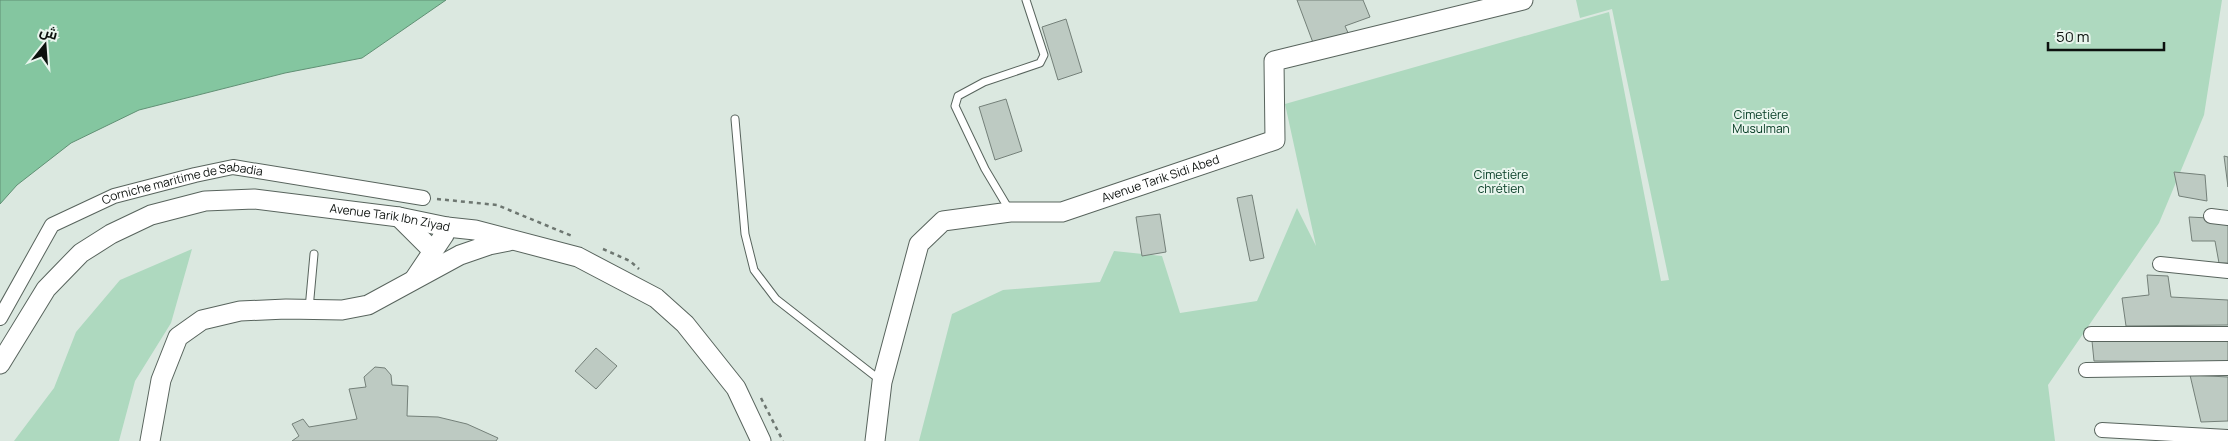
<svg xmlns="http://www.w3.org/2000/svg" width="2228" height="441" viewBox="0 0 2228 441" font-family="Manrope,Cairo,sans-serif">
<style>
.green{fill:#aed9bf}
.water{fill:#84c6a0;stroke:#609074}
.building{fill:#bdcac2;stroke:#748079}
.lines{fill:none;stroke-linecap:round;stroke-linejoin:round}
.lane-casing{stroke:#58645d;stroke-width:9}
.street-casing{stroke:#58645d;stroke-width:16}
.secondary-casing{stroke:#58645d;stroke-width:21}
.path{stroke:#6d7670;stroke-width:2.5;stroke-dasharray:4 4;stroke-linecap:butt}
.lane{stroke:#fff;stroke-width:7}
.street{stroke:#fff;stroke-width:14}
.secondary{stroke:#fff;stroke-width:19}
.labels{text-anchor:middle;stroke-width:4;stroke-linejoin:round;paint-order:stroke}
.park-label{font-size:12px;fill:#003820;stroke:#e8f5ed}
.street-label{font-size:12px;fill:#0c110e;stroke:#e8f5ed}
</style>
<rect width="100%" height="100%" fill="#dbe8e0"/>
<!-- green -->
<g class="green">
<polygon points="1576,0 2222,0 2204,115 2159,223 2048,385 2055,441 919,441 952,314 1003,290 1100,282 1114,251 1162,256 1180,313 1257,301 1297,208 1316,246 1285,104 1609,12 1661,281 1669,280 1612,9 1580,18"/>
<polygon points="192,249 171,323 135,381 119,441 14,441 54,388 76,332 120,280"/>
</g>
<!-- water -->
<polygon class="water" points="0,0 446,0 362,58 285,73 139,110 71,143 17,185 0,204"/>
<!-- building -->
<g class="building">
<polygon points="1297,0 1363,0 1370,17 1345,26 1349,35 1315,48"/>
<polygon points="1066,19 1082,72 1058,80 1042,27"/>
<polygon points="1006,99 1022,151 995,160 979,107"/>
<polygon points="2224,156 2228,157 2228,187"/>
<polygon points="2174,172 2205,175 2207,201 2179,196"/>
<polygon points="1252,195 1264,258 1250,261 1237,198"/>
<polygon points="1160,214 1166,252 1142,256 1136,217"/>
<polygon points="2189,217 2228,219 2228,263 2219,263 2215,241 2192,241"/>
<polygon points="2147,275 2168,276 2171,297 2228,300 2228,325 2126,326 2122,298 2149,295"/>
<polygon points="2228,339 2228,362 2094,361 2092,341"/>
<polygon points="596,348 617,366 596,389 575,371"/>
<polygon points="375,367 385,368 391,375 392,385 408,386 407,416 438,417 467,424 498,438 496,441 292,441 299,436 292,424 303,419 309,427 357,419 349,389 366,387 364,377"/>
<polygon points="2190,375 2228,377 2228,421 2201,422"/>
</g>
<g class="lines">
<defs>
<g id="lane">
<polyline points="735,119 745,234 754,270 776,299 880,380"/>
<polyline points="1010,211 985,169 955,106 958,96 984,82 1040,63 1044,55 1026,0"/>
<polyline points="309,309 314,254"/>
</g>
<g id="street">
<polyline points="2211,216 2228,218"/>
<polyline points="2160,264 2228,271"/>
<path id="s1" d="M0,318L52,225L114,196L195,175L233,167L423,198"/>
<polyline points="2091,334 2228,334"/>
<polyline points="2086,370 2228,368"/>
<polyline points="2102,430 2228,437"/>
</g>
<g id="secondary">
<polyline points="399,217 433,251"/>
<polyline points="415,278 444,235 447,227"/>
<path id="s2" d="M0,364L46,289L81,253L111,234L151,215L205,201L254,199L399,217L447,227L475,230L578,257L656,298L685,324L736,388L761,441"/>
<polyline points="150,441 161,380 178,337 202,320 240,311 286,309 342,310 368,305 460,255 489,245 509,241"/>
<path id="s3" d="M875,441L882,382L919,244L943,221L1010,212H1062L1275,140L1274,61L1523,0"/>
</g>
</defs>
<!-- lane casing -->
<use href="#lane" class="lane-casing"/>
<!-- street casing -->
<use href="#street" class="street-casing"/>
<!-- secondary casing -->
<use href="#secondary" class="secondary-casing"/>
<!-- path -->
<g class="path">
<polyline points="437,199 497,205 572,236"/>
<polyline points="603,249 630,261 639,269"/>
<polyline points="761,398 783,441"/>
</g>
<!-- lane -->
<use href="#lane" class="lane"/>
<!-- street -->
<use href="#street" class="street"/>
<!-- secondary -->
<use href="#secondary" class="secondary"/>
</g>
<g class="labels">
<!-- park labels -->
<g class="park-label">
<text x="1761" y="119">Cimetière<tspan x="1761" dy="14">Musulman</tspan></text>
<text x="1501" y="179">Cimetière<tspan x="1501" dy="14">chrétien</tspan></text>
</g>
<!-- street labels -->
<g class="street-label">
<text dy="4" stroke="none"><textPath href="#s3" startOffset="459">Avenue Tarik Sidi Abed</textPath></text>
<text dy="4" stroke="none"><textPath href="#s1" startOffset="245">Corniche maritime de Sabadia</textPath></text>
<text dy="4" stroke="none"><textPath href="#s2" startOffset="460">Avenue Tarik Ibn Ziyad</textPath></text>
</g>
</g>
<!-- north arrow -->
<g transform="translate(45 45) rotate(17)" stroke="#e8f5ed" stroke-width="4" paint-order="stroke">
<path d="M0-4L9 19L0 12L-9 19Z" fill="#0c110e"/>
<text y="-8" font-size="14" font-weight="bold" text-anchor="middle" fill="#0c110e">ش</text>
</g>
<!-- scale -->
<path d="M2048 42v8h116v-8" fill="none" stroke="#0c110e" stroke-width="2.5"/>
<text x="2056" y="42" font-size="15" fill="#0c110e" stroke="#e8f5ed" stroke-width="4" paint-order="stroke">50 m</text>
</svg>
